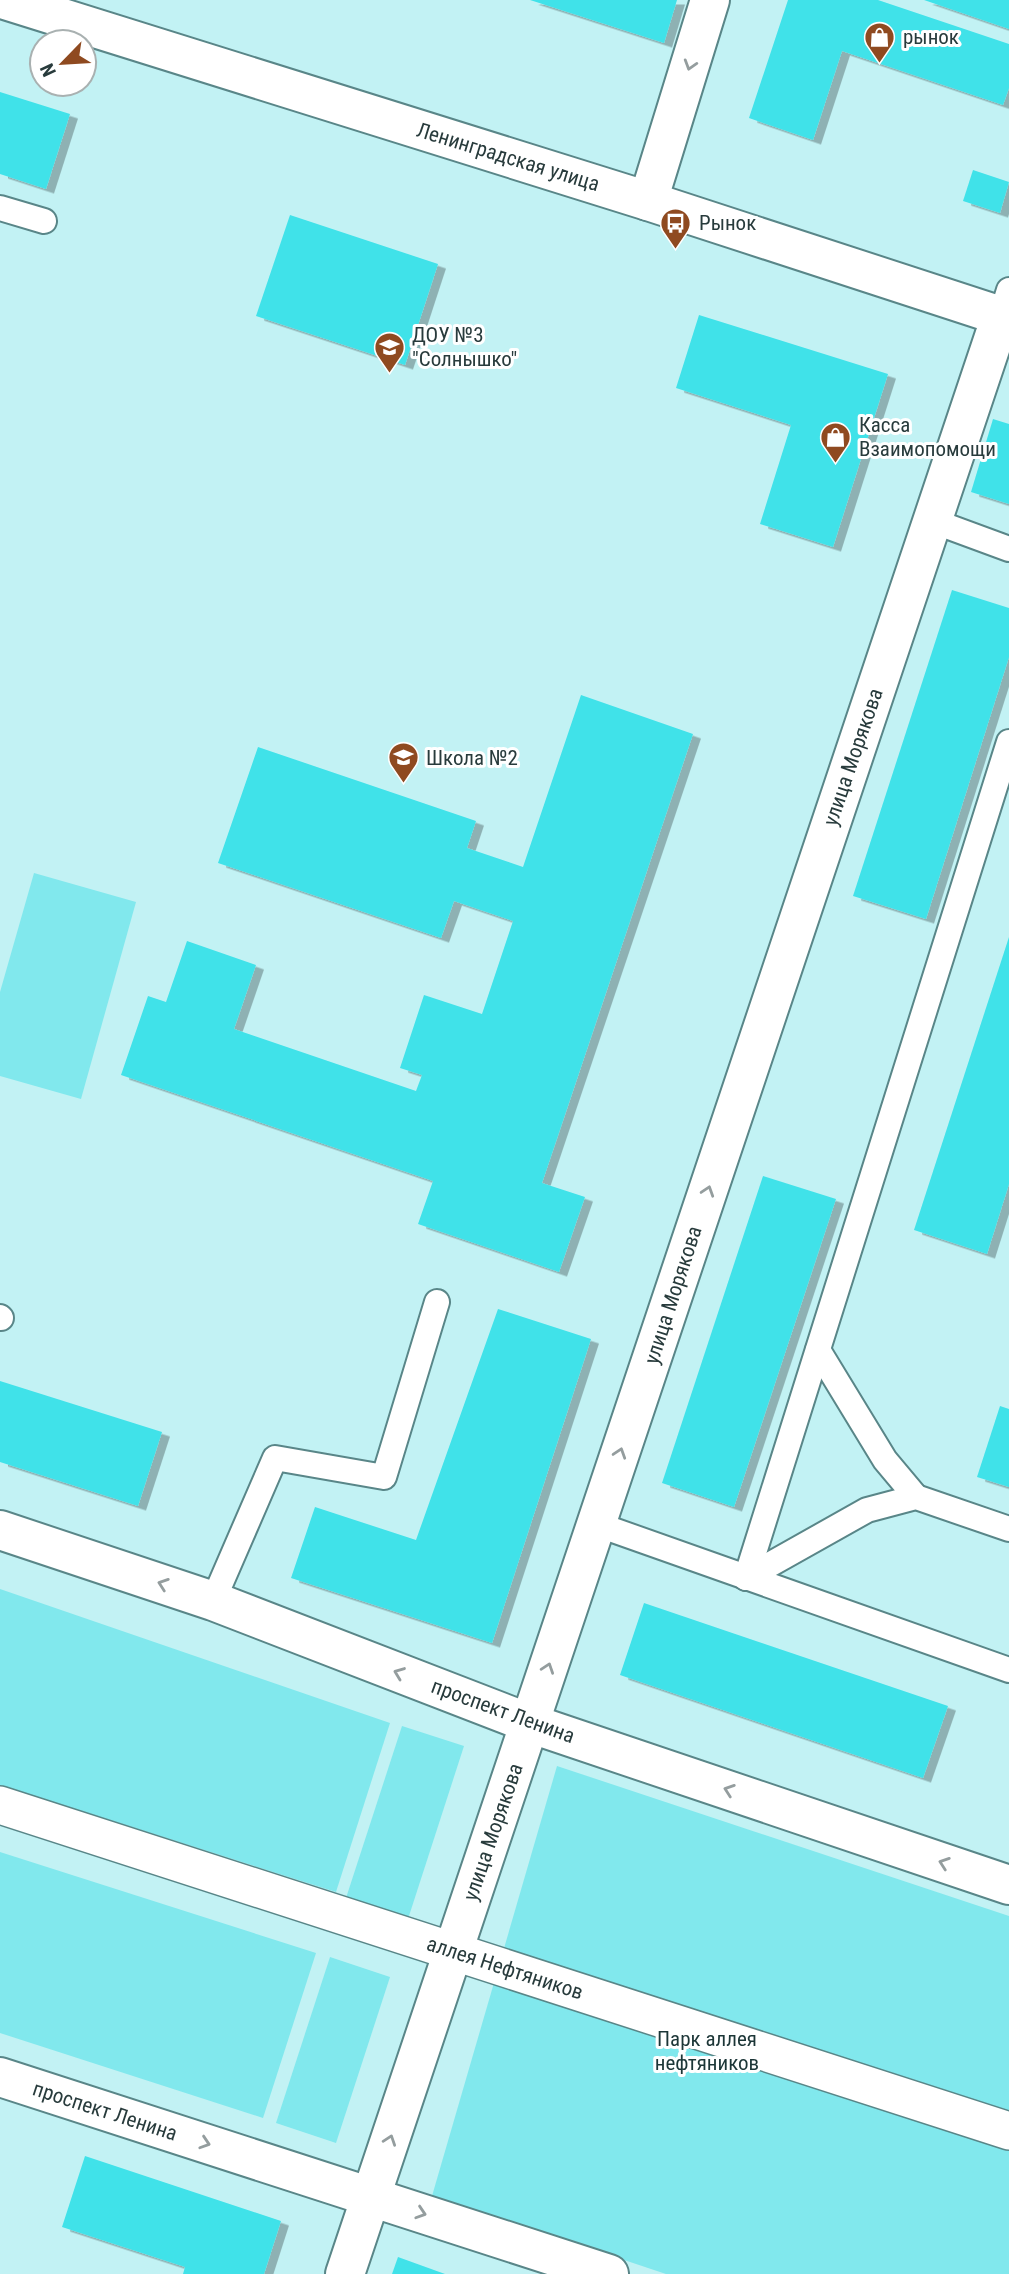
<svg xmlns="http://www.w3.org/2000/svg" width="1009" height="2274" viewBox="0 0 1009 2274" font-family="'Roboto Condensed',sans-serif">
<style>
.green{fill:#81e8ed}
.building{fill:#41e2e9;filter:url(#shadow)}
.lines{fill:none;stroke-linecap:round;stroke-linejoin:round}
.service-casing{stroke:#598688;stroke-width:28}
.pedestrian-casing{stroke:#598688;stroke-width:40}
.tertiary-casing{stroke:#598688;stroke-width:42}
.secondary-casing{stroke:#598688;stroke-width:42}
.service{stroke:#fff;stroke-width:24}
.pedestrian{stroke:#fff;stroke-width:37}
.tertiary{stroke:#fff;stroke-width:38}
.secondary{stroke:#fff;stroke-width:38}
.oneway{stroke:#949d9e}
.labels{text-anchor:middle;stroke-width:6;stroke-linejoin:round;paint-order:stroke}
.poi-label{font-size:21px;fill:#283b3c;stroke:#fff;text-anchor:start}
.street-label{font-size:21px;fill:#283b3c;stroke:#fff}
.park-label{font-size:21px;fill:#1c3637;stroke:#fff}
</style>
<defs>
<filter id="shadow"><feDropShadow dx="8" dy="4.5" stdDeviation="0" flood-color="#0004"/></filter>
</defs>
<rect width="100%" height="100%" fill="#c2f2f4"/>
<!-- green -->
<g class="green">
<polygon points="34,873 136,902 81,1099 0,1076 0,992"/>
<polygon points="0,1589 390,1723 336,1892 0,1785"/>
<polygon points="402,1726 464,1746 408,1919 346,1898"/>
<polygon points="557,1766 1009,1916 1009,2274 666,2274 432,2196"/>
<polygon points="0,1852 316,1953 263,2118 0,2033"/>
<polygon points="330,1957 390,1977 336,2143 276,2123"/>
</g>
<!-- building -->
<g class="building">
<polygon points="530,0 677,0 664,43"/>
<polygon points="788,0 878,0 1009,44 1009,88 1003,105 842,51 813,140 749,118"/>
<polygon points="924,0 1009,0 1009,29"/>
<polygon points="0,92 70,114 46,189 0,174"/>
<polygon points="973,170 1009,182 1000,213 963,201"/>
<polygon points="290,215 438,264 405,365 256,316"/>
<polygon points="699,315 888,374 833,547 760,524 791,425 676,388"/>
<polygon points="993,419 1009,424 1009,504 971,492"/>
<polygon points="952,590 1009,608 1009,657 926,919 853,896"/>
<polygon points="581,695 693,734 542,1183 585,1197 559,1272 418,1224 433,1181 121,1075 148,996 166,1002 187,941 256,965 234,1029 416,1091 422,1075 400,1068 424,995 482,1014 513,921 454,901 441,938 218,863 258,747 476,821 467,848 523,867"/>
<polygon points="1009,937 1009,1184 987,1254 914,1230"/>
<polygon points="763,1176 836,1199 734,1507 662,1483"/>
<polygon points="498,1309 591,1339 492,1643 291,1578 315,1507 416,1540"/>
<polygon points="0,1381 162,1432 138,1506 0,1462"/>
<polygon points="1000,1406 1009,1409 1009,1487 977,1477"/>
<polygon points="644,1603 948,1706 923,1778 620,1675"/>
<polygon points="85,2156 281,2221 264,2274 183,2274 185,2267 62,2227"/>
<polygon points="398,2257 445,2274 392,2274"/>
</g>
<g class="lines">
<defs>
<g id="service">
<polyline points="0,208 44,221"/>
<polyline points="1001,316 1009,290"/>
<polyline points="933,521 1009,549"/>
<polyline points="0,1317 1,1318"/>
<polyline points="818,1350 885,1460 916,1497"/>
<polyline points="596,1524 1009,1670"/>
<polyline points="746,1578 1009,742"/>
<polyline points="746,1578 867,1510 916,1497 1009,1529"/>
<polyline points="213,1601 275,1458 384,1477 437,1302"/>
</g>
<polyline id="pedestrian" points="0,1805 1009,2131"/>
<g id="tertiary">
<polyline points="648,201 710,0"/>
<polyline points="0,1530 213,1601 529,1723 1009,1885"/>
<polyline points="0,2077 609,2274"/>
</g>
<polyline id="secondary" points="5,0 648,201 1001,316 345,2274"/>
</defs>
<!-- service casing -->
<use href="#service" class="service-casing"/>
<!-- pedestrian casing -->
<use href="#pedestrian" class="pedestrian-casing"/>
<!-- tertiary casing -->
<use href="#tertiary" class="tertiary-casing"/>
<!-- secondary casing -->
<use href="#secondary" class="secondary-casing"/>
<!-- service -->
<use href="#service" class="service"/>
<!-- pedestrian -->
<use href="#pedestrian" class="pedestrian"/>
<!-- tertiary -->
<use href="#tertiary" class="tertiary"/>
<!-- secondary -->
<use href="#secondary" class="secondary"/>
</g>
<!-- one-way arrows -->
<defs><path id="oneway-chevron" d="M-2-3.5L2.5 0L-2 3.5" fill="none" stroke-width="1.6" stroke-linecap="round" stroke-linejoin="round" transform="scale(1.75)"/></defs>
<g class="oneway">
<use href="#oneway-chevron" transform="translate(690 65) rotate(107)"/>
<use href="#oneway-chevron" transform="translate(708 1191) rotate(-72)"/>
<use href="#oneway-chevron" transform="translate(620 1453) rotate(-72)"/>
<use href="#oneway-chevron" transform="translate(163 1584) rotate(-161)"/>
<use href="#oneway-chevron" transform="translate(548 1668) rotate(-71)"/>
<use href="#oneway-chevron" transform="translate(399 1673) rotate(-159)"/>
<use href="#oneway-chevron" transform="translate(729 1790) rotate(-161)"/>
<use href="#oneway-chevron" transform="translate(944 1863) rotate(-161)"/>
<use href="#oneway-chevron" transform="translate(390 2140) rotate(-71)"/>
<use href="#oneway-chevron" transform="translate(205 2143) rotate(18)"/>
<use href="#oneway-chevron" transform="translate(421 2213) rotate(18)"/>
</g>
<!-- icons -->
<defs>
<symbol id="shop-pin" viewBox="-11 -11 22 30"><path d="M0 17L-7.5 6A9.5 9.5 0 1 1 7.5 6Z" fill="#8f4a20" stroke="#fff"/><path d="M-5-2.5h2.3a2.7 3.5 0 0 1 5.4 0H5L5.5 6h-11ZM-1.5-2.5h3a1.5 2.3 0 0 0-3 0Z" fill="#fff"/></symbol>
<symbol id="bus-pin" viewBox="-11 -11 22 30"><path d="M0 17L-7.5 6A9.5 9.5 0 1 1 7.5 6Z" fill="#8f4a20" stroke="#fff"/><path d="M-5-6H5V4H4V6H2V4H-2V6H-4V4H-5ZM-3.5-4V0h7V-4ZM-3.5 1.2v1.5H-2V1.2ZM2 1.2v1.5H3.5V1.2Z" fill="#fff"/></symbol>
<symbol id="school-pin" viewBox="-11 -11 22 30"><path d="M0 17L-7.5 6A9.5 9.5 0 1 1 7.5 6Z" fill="#8f4a20" stroke="#fff"/><path d="M0-5L7-2L0 1L-7-2ZM-4 1L0 2.5L4 1V4Q0 6-4 4Z" fill="#fff"/></symbol>
</defs>
<g fill-rule="evenodd">
<use href="#shop-pin" x="862" y="20" width="35" height="47"/>
<use href="#bus-pin" x="658" y="206" width="35" height="47"/>
<use href="#school-pin" x="372" y="330" width="35" height="47"/>
<use href="#shop-pin" x="818" y="420" width="35" height="47"/>
<use href="#school-pin" x="386" y="740" width="35" height="47"/>
</g>
<g class="labels">
<!-- poi labels -->
<g class="poi-label">
<text x="903" y="44">рынок</text>
<text x="699" y="230">Рынок</text>
<text x="412" y="342">ДОУ №3<tspan x="412" dy="24">"Солнышко"</tspan></text>
<text x="859" y="432">Касса<tspan x="859" dy="24">Взаимопомощи</tspan></text>
<text x="426" y="765">Школа №2</text>
</g>
<!-- street labels -->
<g class="street-label">
<text transform="translate(508 157) rotate(17)" y="7">Ленинградская улица</text>
<text transform="translate(853 757) rotate(-71)" y="7">улица Морякова</text>
<text transform="translate(673 1295) rotate(-72)" y="7">улица Морякова</text>
<text transform="translate(503 1711) rotate(20)" y="7">проспект Ленина</text>
<text transform="translate(493 1832) rotate(-71)" y="7">улица Морякова</text>
<text transform="translate(505 1968) rotate(18)" y="7">аллея Нефтяников</text>
<text transform="translate(105 2111) rotate(18)" y="7">проспект Ленина</text>
</g>
<!-- park labels -->
<g class="park-label">
<text x="707" y="2046">Парк аллея<tspan x="707" dy="24">нефтяников</tspan></text>
</g>
</g>
<!-- north arrow -->
<g transform="translate(63 63) rotate(245)"><circle r="33" fill="#ffffff" stroke="#a9b1b1" stroke-width="2"/>
<path d="M0-5L12 26L0 18L-12 26Z" fill="#8f4a20"/>
<text y="-10" font-size="19" font-weight="bold" text-anchor="middle" fill="#283b3c">N</text>
</g>
</svg>
